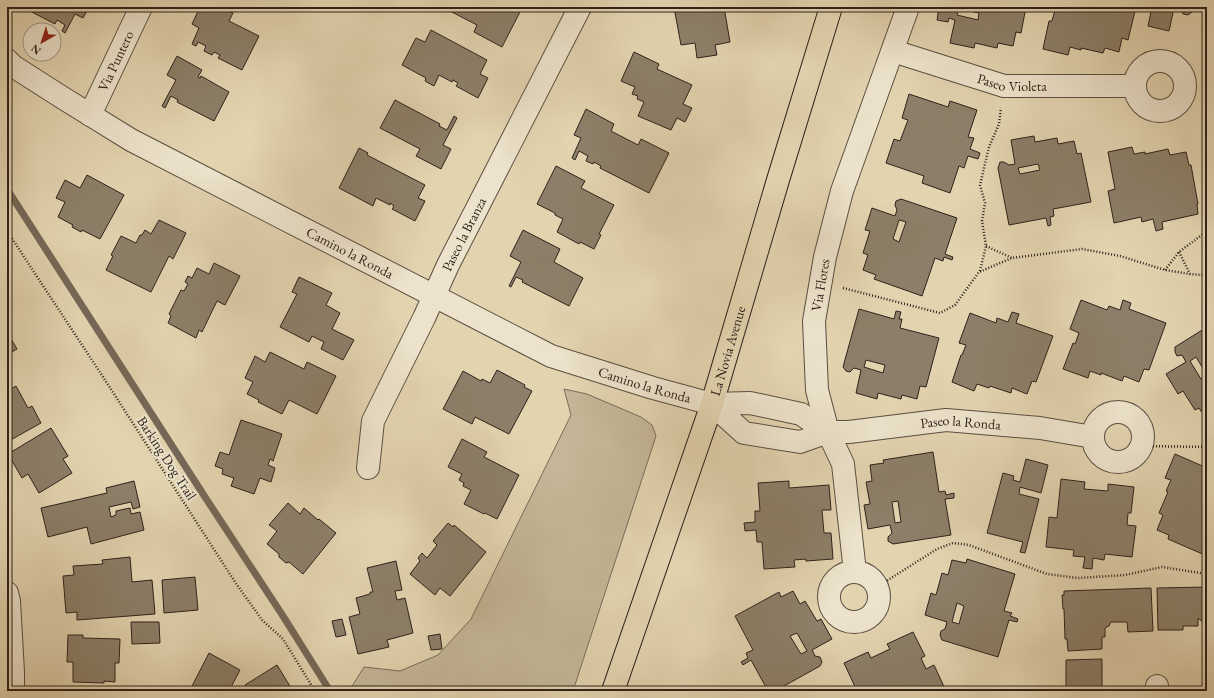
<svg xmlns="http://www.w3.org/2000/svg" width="1214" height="698" viewBox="0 0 1214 698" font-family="'EB Garamond',serif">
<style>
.green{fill:#c4b697;stroke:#786c5a}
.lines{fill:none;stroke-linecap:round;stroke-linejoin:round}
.stream{stroke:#756857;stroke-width:7}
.building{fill:#8c7f69;stroke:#2d221c;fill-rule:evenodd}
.minor-casing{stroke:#5a4e41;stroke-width:24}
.major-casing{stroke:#2d221c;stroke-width:24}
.path{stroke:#2d221c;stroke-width:2.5;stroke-dasharray:1 2;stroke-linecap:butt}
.minor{stroke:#ede3cc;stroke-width:22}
.major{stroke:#e3d4b0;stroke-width:22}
.labels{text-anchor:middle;stroke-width:4;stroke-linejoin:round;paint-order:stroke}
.street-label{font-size:14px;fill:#2d221c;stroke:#ede3cc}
</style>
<rect width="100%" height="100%" fill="#e3d4b0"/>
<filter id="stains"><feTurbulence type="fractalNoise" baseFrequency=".005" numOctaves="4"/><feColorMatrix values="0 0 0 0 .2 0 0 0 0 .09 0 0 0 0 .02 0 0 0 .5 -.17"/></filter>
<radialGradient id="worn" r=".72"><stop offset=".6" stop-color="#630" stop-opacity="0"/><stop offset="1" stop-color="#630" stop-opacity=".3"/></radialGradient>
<!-- green -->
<polygon class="green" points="564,389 587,394 641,417 652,425 656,436 573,691 349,691 364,667 400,671 438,655 471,619 571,415"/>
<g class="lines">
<!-- stream -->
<polyline class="stream" points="7,189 205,497 283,616 330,691"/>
</g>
<!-- building -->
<g class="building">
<polygon points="22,7 89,7 83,18 75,14 65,33 62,31 65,25 57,20 55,24"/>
<polygon points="200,7 221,7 233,13 229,21 259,36 242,70 218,58 220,55 214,52 212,55 204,51 206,46 198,42 196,46 192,44 199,28 192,24"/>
<polygon points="444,7 516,7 521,10 502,47 474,32 477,25 444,8"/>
<polygon points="674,7 724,7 730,42 715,45 717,55 697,58 695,43 681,45"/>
<path d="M939,7H1026L1021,33L1016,32L1013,46L998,43L997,48L975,43L974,48L950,43L955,20L949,18L948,22L937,20ZM959,9L979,13L978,20L957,15Z"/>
<polygon points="1046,7 1136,7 1128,40 1122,38 1119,52 1105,48 1103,53 1081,48 1081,50 1070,47 1068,55 1043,49 1049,21 1052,21 1055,10"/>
<polygon points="1152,7 1193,7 1192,12 1188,15 1183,14 1181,10 1174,8 1169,31 1148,26"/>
<polygon points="431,30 487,60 480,74 488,78 478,98 456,86 458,83 453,80 452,82 439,75 434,86 425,81 426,78 402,65 416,38 425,42"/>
<polygon points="634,52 659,64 657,69 692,85 683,104 692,108 685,122 677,118 671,130 638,116 644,102 637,99 638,96 632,94 635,87 621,81"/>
<polygon points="177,56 202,70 198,77 200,78 201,76 229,92 214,121 177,102 178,100 171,96 165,108 162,106 176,80 167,75"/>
<polygon points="909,94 948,107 950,101 977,110 968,137 974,138 970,149 980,153 978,159 968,156 964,168 959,166 950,193 922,183 924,176 886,163 894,139 900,141 908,120 902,118"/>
<polygon points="395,100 440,124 439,126 447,130 454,116 457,118 443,145 451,149 441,169 416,156 420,149 380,128"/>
<polygon points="586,109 614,124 611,131 638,145 641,139 669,153 649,193 600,168 601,166 594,162 593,164 586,161 588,156 579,151 575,160 572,158 581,138 574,135"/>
<path d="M1034,136L1035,142L1057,138L1058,144L1074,141L1077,154L1081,153L1091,202L1053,209L1054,216L1050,217L1051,225L1048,226L1046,218L1009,225L998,168L1000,162H1004L1009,165L1015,164L1011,140ZM1038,164L1040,170L1020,174L1018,168Z"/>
<polygon points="1132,147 1134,154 1145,152 1145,154 1168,149 1170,155 1186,152 1189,165 1191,165 1198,204 1197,204 1198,214 1162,222 1163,229 1156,231 1153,219 1142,222 1141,217 1114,223 1108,191 1115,189 1108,152"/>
<polygon points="359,148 368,153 367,155 425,185 418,198 425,201 415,221 392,209 394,206 390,203 390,205 376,198 373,206 339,188"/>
<polygon points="556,166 585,181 581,188 614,205 599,234 601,235 594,249 580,242 579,244 557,232 563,219 555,215 555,213 537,204"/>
<polygon points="87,175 124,195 100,239 82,230 81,232 72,227 73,225 58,217 65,202 56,198 65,180 80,188"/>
<path d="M901,199L957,218L945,254L953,257L952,260L944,257L943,261L935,258L922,296L874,279L876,275L863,270L868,255L863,253L870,231L865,230L872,208L895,216L897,210L895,205L896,201ZM899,220L906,222L899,242L893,239Z"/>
<polygon points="159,220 186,233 173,259 169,256 151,292 106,270 113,256 111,255 121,236 136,243 140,235 142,235 145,230 151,234"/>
<polygon points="523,230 560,249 554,262 583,278 569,306 522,282 523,280 516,277 511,287 509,286 521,262 510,256"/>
<polygon points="214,263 240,276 225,305 217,301 202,332 199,330 196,338 168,323 171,316 169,314 181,290 184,291 188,284 185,282 188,276 192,278 197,268 209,274"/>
<polygon points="299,277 332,293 326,305 340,313 332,329 354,340 343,360 321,349 324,342 312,336 309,342 280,327 297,294 292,292"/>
<polygon points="1081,300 1107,310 1109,306 1120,310 1123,300 1131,303 1129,309 1166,323 1149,370 1144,369 1139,382 1124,376 1122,381 1101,373 1101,375 1090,371 1088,378 1063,369 1073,343 1075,344 1079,333 1070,329"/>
<path d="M859,309L894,319L896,311L901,312L899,319H902L900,328L939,338L926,387L920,386L917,399L902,395L901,399L878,393L877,399L856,393L861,370L854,368L850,372L846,371L843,367ZM866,360L885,365L883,373L864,367Z"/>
<polygon points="1012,312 1019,314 1016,323 1053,336 1036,382 1032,381 1027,394 1012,388 1011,393 990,386 989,388 977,384 974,391 952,382 961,355 962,355 966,345 959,343 970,313 996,323 997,318 1008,322"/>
<path d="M1207,327V420L1199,408L1195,410L1183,391L1178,394L1166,374L1186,362L1182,355L1177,356L1175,352V347ZM1196,357L1207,375L1201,379L1190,361Z"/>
<polygon points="7,332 17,349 7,355"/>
<polygon points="270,352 304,369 307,362 336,376 317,414 289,400 282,414 258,402 259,400 247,394 253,382 245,378 255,356 265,362"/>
<polygon points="497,370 525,385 524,387 532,391 509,434 475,417 472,424 443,409 463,371 481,381 482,379 490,383"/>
<polygon points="16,386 28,408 32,406 41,423 7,442 7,391"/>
<polygon points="241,420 282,434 273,461 270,459 268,465 275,468 271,482 260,478 254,494 231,486 234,478 222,474 223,469 215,466 220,452 229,455"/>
<polygon points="51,428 68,456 63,459 72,473 39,493 28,474 22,478 8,454"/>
<polygon points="462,439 487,452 484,457 519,475 497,519 485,513 484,514 464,504 471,490 463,486 464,483 459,480 462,474 448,467"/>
<path d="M933,452L939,492L945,491L946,495L954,493V498L945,499L951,535L893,544L888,541V537L892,533L890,525L868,529L864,505L870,504L866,482L872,481L870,465L884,463L883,460ZM898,501L901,522L895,523L892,502Z"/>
<polygon points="1175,454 1207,468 1207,556 1168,539 1169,535 1157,530 1163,515 1159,513 1168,492 1166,491 1171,480 1165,478"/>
<polygon points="1026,459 1048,465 1041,493 1020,487 1019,494 1039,499 1025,553 1020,552 1023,542 987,533 1003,473 1014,476 1013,480 1020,482"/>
<polygon points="1061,479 1085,482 1084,489 1108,491 1108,484 1134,487 1131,513 1128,513 1127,525 1136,526 1132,557 1105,554 1104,560 1093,558 1092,569 1083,568 1085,557 1073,556 1074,550 1046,547 1049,517 1057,518"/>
<polygon points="134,481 140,507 133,509 131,502 109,507 111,517 116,515 116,511 130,508 131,514 140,512 144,530 91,544 87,527 48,537 41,508 107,493 106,488"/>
<polygon points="789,481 789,488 829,485 831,510 822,510 824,533 831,533 833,559 806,561 806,559 794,560 795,567 764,569 762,542 757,542 756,530 745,531 744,523 755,522 755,511 760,511 758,483"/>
<polygon points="288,503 300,514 304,508 318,520 319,519 336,533 303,574 289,562 286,563 279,557 279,554 267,544 277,531 269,525"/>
<polygon points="448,523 453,527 454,525 486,552 450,596 440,588 435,595 410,574 420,561 418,558 422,553 427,558 437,545 433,541"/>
<polygon points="130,557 132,582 152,580 155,614 77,620 77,612 66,613 63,576 74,575 73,566 103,564 102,560"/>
<path d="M967,559L1015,574L1004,611L1012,613L1010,616L1018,619L1017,622L1009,620L998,657L942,640L940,635L941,631L945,629L947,622L925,615L931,593L936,595L942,573L948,575L952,560L966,563ZM957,603L964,606L959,624L952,622Z"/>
<polygon points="396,561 402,590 395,591 397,600 405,598 413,633 387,640 389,647 358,654 349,617 360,614 356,598 370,594 370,592 373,592 367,568"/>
<polygon points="195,577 198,610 164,613 162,580"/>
<polygon points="1207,587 1207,634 1205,634 1205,624 1198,618 1198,626 1183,626 1183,630 1158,630 1157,588"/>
<polygon points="1151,588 1153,631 1128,632 1127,622 1111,622 1109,626 1105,628 1105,637 1102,637 1102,649 1068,651 1067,639 1065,639 1064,609 1063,609 1062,595 1064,595 1064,591"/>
<path d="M793,591L800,604L805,601L817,621L821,619L832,639L812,650L815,656L820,657L822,662L820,666L775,691H768L751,660L743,665L741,662L748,658L746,653L753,650L735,616L779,592L781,597ZM797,633L807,651L801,654L790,636Z"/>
<polygon points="342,619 346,635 336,637 332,621"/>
<polygon points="131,622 159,622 160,643 132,644"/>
<polygon points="913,632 925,656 921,658 926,669 934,665 946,691 857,691 844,663 868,652 871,658 890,649 887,644"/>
<polygon points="440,634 442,649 431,650 428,636"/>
<polygon points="68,635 83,635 83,638 120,639 119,663 115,663 115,682 104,681 104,683 73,682 73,662 67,662"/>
<polygon points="209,653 240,670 229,691 192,691 190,690"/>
<polygon points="1102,659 1102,689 1109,689 1109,691 1066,691 1066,660"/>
<polygon points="277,665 293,691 249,691 245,685"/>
</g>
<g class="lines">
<defs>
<g id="minor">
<path id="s1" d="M893,51L1004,86H1135"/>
<path id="s2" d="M7,60L13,66L63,98L131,140L551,356L653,388L712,404L750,403L801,414L828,432"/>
<circle cx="1160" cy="86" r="25"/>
<path id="s3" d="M90,115L141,7"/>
<path id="s4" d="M712,404L744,433L800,442L828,432H849L946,420L1040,428L1093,437"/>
<circle cx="1118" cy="437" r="25"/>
<path id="s5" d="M368,468L373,421L424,318L448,265L580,7"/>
<path id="s6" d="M855,572L843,464L828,432L817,390L814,321L825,257L842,191L908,7"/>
<circle cx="854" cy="597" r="25"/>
<polyline points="7,593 9,601 13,672 13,691"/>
<polyline points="1157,686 1157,691"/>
</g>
<g id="major">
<path id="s7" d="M613,691L712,404L778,180L831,7"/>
</g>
</defs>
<!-- minor casing -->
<use href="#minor" class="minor-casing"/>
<!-- major casing -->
<use href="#major" class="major-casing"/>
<!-- path -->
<g class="path">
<polyline points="7,231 107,383 235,582 262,620 283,639 315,691"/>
<polyline points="986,246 1012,258"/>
<polyline points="1179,252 1190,274"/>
<polyline points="1165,270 1179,252 1207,231"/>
<polyline points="980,271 986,246 982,221 985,203 980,185 989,147 999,124 1001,108"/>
<polyline points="1202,275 1207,272"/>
<polyline points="843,288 940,313 955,305 979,272 1012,258 1082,249 1120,256 1165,270 1190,274 1202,275 1207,280"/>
<polyline points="1141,446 1207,447"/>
<polyline points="877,587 937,549 953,543 969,545 1047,574 1078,578 1125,575 1162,567 1207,574"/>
</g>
<!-- minor -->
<use href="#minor" class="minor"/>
<!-- major -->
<use href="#major" class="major"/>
</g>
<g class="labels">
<!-- street labels -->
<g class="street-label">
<text dy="5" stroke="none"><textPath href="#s3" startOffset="60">Via Puntero</textPath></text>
<text dy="5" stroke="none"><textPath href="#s1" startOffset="124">Paseo Violeta</textPath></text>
<text dy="5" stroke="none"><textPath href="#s5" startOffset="255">Paseo la Branza</textPath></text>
<text dy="5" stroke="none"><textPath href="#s2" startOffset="394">Camino la Ronda</textPath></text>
<text dy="5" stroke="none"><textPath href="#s6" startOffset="293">Via Flores</textPath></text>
<text dy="5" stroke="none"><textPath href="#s7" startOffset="359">La Novia Avenue</textPath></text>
<text dy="5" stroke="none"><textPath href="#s2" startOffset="718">Camino la Ronda</textPath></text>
<text dy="5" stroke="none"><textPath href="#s4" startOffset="263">Paseo la Ronda</textPath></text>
<text transform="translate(167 458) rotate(57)" y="5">Barking Dog Trail</text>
</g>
</g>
<!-- margin -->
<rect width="1214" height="698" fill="none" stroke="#e3d4b0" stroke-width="24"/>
<rect x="8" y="8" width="1198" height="682" fill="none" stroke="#2d221c" stroke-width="2"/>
<rect x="12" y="12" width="1190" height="674" fill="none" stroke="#2d221c"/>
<!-- north arrow -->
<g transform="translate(42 42) rotate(219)"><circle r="19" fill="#ede3cc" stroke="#a09686"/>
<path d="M0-3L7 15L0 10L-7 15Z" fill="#8f2418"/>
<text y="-6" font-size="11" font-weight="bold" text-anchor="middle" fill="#2d221c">N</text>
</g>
<rect width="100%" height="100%" filter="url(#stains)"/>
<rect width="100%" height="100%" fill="url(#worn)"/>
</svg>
